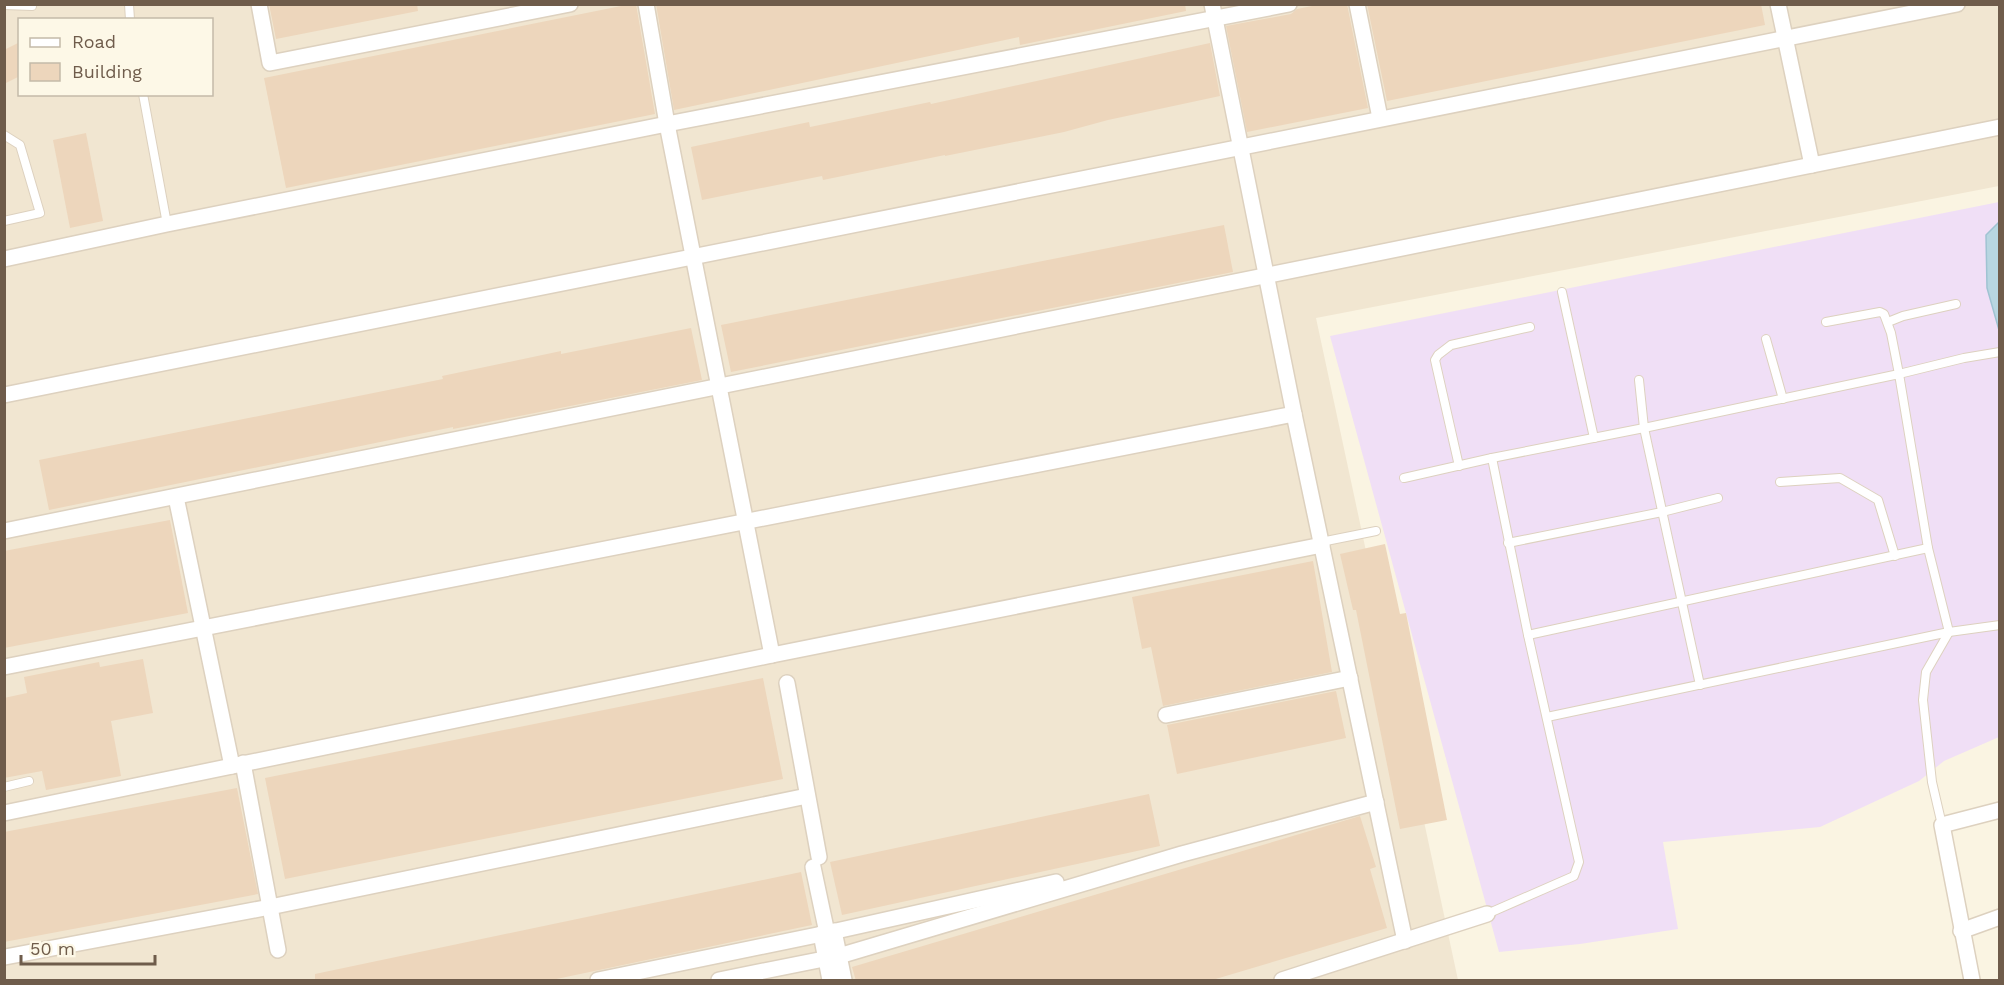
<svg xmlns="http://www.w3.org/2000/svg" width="2004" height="985" viewBox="0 0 2004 985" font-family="'Work Sans',sans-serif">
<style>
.residential{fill:#f1e6d1;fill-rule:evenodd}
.education{fill:#f0dff6}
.water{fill:#b8d6e1;stroke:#a0c3d2;stroke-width:1.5}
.building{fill:#edd6bc}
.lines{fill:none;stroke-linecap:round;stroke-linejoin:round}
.service-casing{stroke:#ddd1bf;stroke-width:10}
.minor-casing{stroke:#ddd1bf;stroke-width:18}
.service{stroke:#fff;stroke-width:8}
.minor{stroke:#fff;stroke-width:15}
</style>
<rect width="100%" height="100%" fill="#faf4e2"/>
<!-- residential -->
<path class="residential" d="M5,5H1999V186L1316,318L1458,980H5ZM20,20H212V94H20Z"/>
<!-- education -->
<polygon class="education" points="1999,202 1999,737 1944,761 1919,781 1820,827 1663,842 1678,929 1580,944 1499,952 1330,336"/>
<!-- water -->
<polygon class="water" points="1999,222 1999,330 1987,288 1986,235"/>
<!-- building -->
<g class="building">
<polygon points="269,4 417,4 418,11 276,39"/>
<polygon points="631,4 636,4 655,114 286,188 264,78"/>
<polygon points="656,4 1185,4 1186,11 1020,45 1019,37 674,110"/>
<polygon points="1322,4 1347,4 1368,108 1247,132 1226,26 1291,14 1297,9"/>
<polygon points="1367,4 1761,4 1765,25 1387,101"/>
<polygon points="20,42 20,76 4,84 4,50"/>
<polygon points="1210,43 1220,96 1108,120 1064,132 945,156 945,155 823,180 822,176 702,200 691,147 809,122 810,127 930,102 931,104"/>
<polygon points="86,133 103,221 70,228 53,140"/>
<polygon points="1224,225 1233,272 731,372 721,325"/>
<polygon points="691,328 702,380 453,429 453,427 49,510 39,460 443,379 442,376 561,351 561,354"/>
<polygon points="170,520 188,613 4,648 4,551"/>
<polygon points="1385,544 1400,614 1406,613 1447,820 1400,829 1356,610 1353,610 1340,554"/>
<polygon points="1313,561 1332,672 1163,706 1151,647 1142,649 1132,597"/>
<polygon points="143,659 153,713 111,721 121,776 46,790 42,771 4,778 4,698 27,693 24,677 99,662 100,667"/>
<polygon points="763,678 783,779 285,879 265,778"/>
<polygon points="1336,691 1346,738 1177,774 1167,725"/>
<polygon points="237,788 258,894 4,942 4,832"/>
<polygon points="1149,794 1160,846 842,915 830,862"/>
<polygon points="1360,816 1376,867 1370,869 1387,928 1209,981 856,981 852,967"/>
<polygon points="801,872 812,925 547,981 315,981 315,974"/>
</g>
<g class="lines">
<defs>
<g id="service">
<polyline points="129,4 130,20"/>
<polyline points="4,5 32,6"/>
<polyline points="143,94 167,224"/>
<polyline points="4,135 20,145 40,213 4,221"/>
<polyline points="1562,292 1594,438"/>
<polyline points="1826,322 1880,312 1884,314 1891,333 1899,374 1964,358 2000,352"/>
<polyline points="1888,322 1903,316 1956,304"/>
<polyline points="1766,339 1783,399"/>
<polyline points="1639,380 1644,428 1700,685"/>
<polyline points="1459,466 1435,360 1438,355 1451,345 1530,327"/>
<polyline points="1404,478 1492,458 1644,428 1899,374 1928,548 1949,632 1926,672 1923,700 1932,782 1942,825"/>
<polyline points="1780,482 1840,478 1878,500 1895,556"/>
<polyline points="1321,542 1376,531"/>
<polyline points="1508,543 1662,512 1718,498"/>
<polyline points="1528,635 1928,548"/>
<polyline points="1547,717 1949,632 2000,625"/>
<polyline points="4,787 29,781"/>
<polyline points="1487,914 1574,876 1579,862 1528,635 1492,458"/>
</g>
<g id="minor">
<polyline points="259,4 270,63 570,4"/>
<polyline points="646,4 667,124 772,655"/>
<polyline points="1212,4 1294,414 1405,941"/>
<polyline points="1357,4 1380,118"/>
<polyline points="1778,4 1812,165"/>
<polyline points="4,259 167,224 667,124 1289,4"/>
<path d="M4,395C655,265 1305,132 1957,4"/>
<polyline points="176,497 232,766"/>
<polyline points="4,531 2000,127"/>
<polyline points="4,667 1294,414"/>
<polyline points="787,683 819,857"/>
<polyline points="1166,715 1350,678"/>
<polyline points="243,763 278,950"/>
<polyline points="4,813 772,655 1322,545"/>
<polyline points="813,867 827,933"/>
<polyline points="834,931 844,980"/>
<polyline points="1961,931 2000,917"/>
<polyline points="821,934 830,980"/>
<polyline points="5,957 270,907 807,796"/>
<polyline points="598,980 827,933 1056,882"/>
<polyline points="719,980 839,956 1182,854 1376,802"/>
<polyline points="1282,980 1487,914"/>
<polyline points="1972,980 1942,825 2000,810"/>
</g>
</defs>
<!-- service casing -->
<use href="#service" class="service-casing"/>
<!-- minor casing -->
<use href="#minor" class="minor-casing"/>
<!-- service -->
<use href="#service" class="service"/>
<!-- minor -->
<use href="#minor" class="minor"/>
</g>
<!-- border -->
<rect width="2004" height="985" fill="none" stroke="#6f5c4b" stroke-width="12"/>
<!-- legend -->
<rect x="18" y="18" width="195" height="78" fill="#fdf8e7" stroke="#c4baa9" stroke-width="1.5"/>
<rect x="30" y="38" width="30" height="9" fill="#ffffff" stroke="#c4baa9" stroke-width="1.5"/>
<text x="72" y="48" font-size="18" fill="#6f5c4b">Road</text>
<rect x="30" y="63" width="30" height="18" fill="#edd6bc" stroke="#c4baa9" stroke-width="1.5"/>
<text x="72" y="78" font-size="18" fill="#6f5c4b">Building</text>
<!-- scale -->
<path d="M21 955v9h134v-9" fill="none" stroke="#6f5c4b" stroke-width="3"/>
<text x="30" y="955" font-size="18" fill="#6f5c4b" stroke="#fdf8e7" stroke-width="4.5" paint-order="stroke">50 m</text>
</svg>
